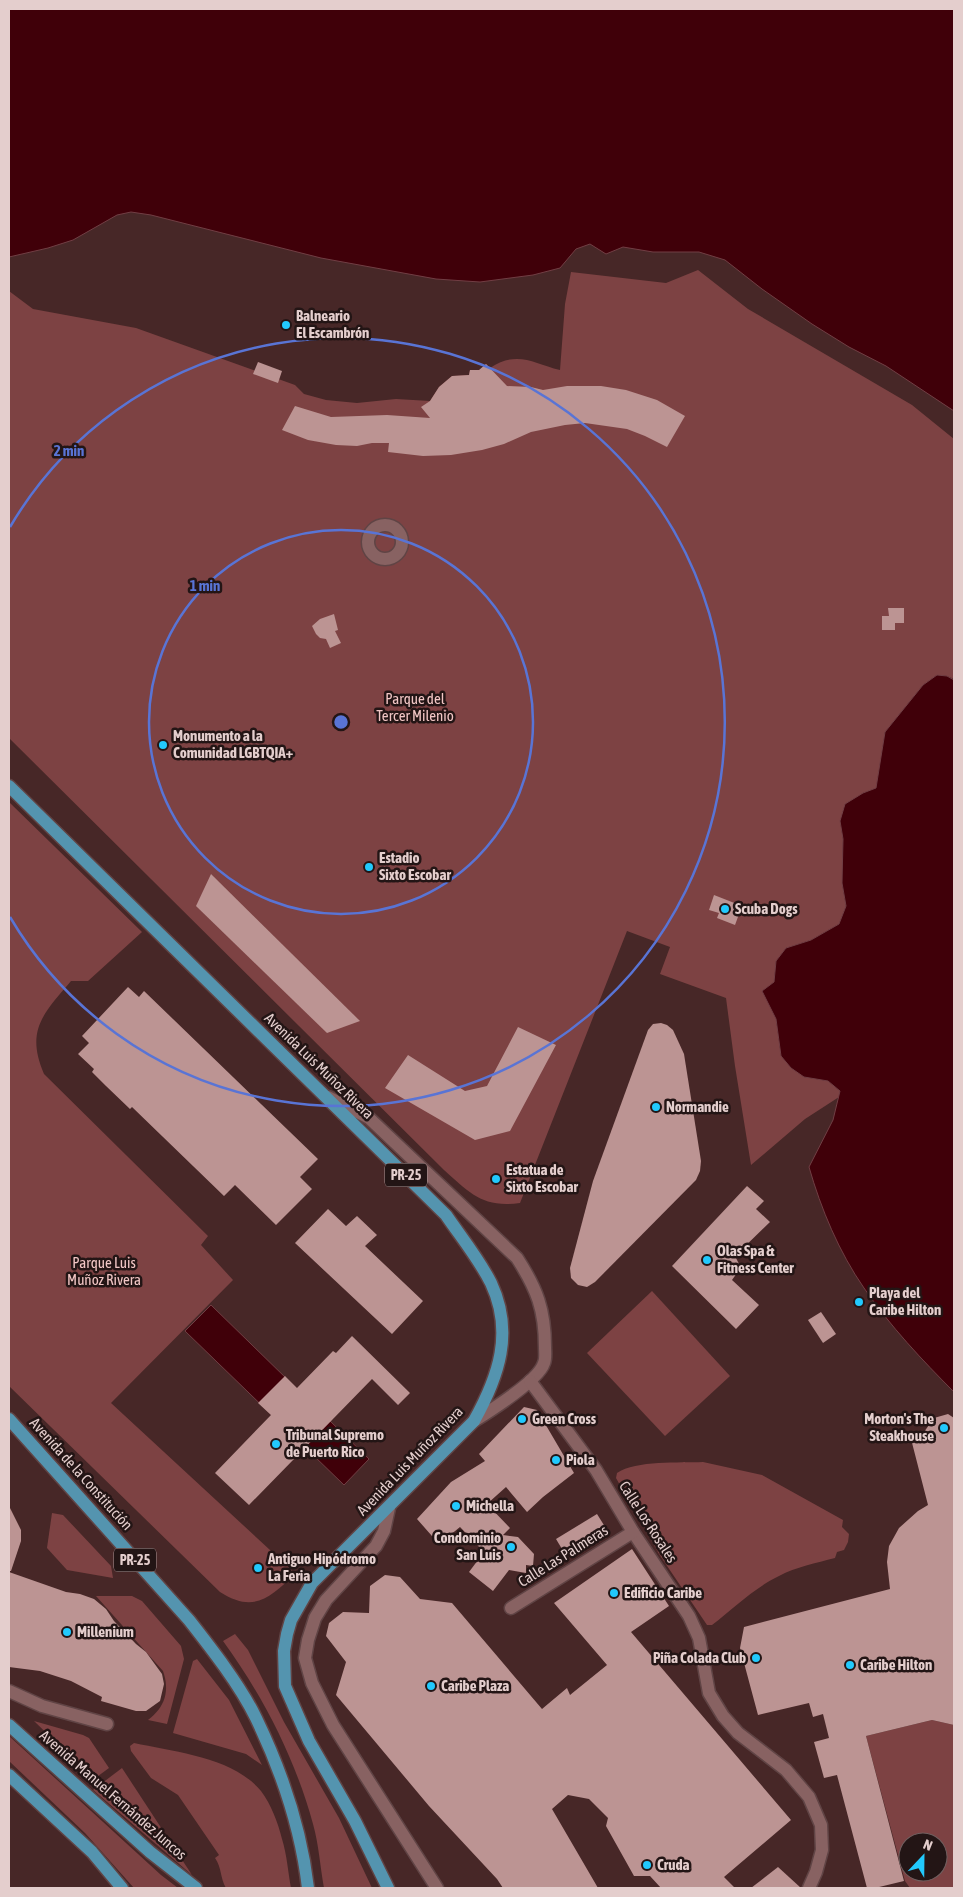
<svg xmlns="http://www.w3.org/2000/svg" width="963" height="1897" viewBox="0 0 963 1897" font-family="'Asap Condensed',sans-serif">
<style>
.green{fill:#7d4243;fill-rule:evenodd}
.water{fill:#400009;stroke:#713e44}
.building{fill:#bc9493}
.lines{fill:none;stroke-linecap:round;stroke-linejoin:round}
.minor-casing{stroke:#604445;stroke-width:15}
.major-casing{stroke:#604445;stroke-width:15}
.minor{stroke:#886262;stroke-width:12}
.major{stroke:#5494af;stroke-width:12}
.ring{fill:none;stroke:#5974d5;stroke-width:2.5}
.poi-dot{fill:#22c9fd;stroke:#231515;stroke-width:2}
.labels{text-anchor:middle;stroke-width:5;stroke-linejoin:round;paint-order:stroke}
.shield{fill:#231515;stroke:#aa9696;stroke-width:1}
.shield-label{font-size:14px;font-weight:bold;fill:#e4cecd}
.poi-label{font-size:15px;font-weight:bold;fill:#e4cecd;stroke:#231515;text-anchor:start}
.park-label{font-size:15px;fill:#f2c6c5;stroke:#231515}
.street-label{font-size:15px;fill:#e4cecd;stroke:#231515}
.centre{fill:#5974d5;stroke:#231515;stroke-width:2.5}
.ring-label{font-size:15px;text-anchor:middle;font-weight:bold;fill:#5974d5;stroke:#231515;stroke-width:5;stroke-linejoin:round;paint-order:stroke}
</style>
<rect width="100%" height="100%" fill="#472727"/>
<!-- green -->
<g class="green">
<path d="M698,270L748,309L912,405L954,439V679L947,676L937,675L923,685L885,732L877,788L863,793L840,821L843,839L842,883L846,906L839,924L811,940L786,948L776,961L774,982L763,991L776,1019L781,1056L804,1077L828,1081L840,1091L839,1097L805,1119L751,1165L735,1066L726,998L660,974L670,947L627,931L520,1203C482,1208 470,1193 444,1170L9,738V291L33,309L136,328L295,385L304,394L326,400L357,403L396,399L430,401L439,387L452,376L469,375L470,370H480L486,364L490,368C517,350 533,363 560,370L565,304L571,272L666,283Z"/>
<path d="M9,802L142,932L88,981H71C44,1013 25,1030 44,1074L208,1236L201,1245L233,1280L111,1403L296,1574C269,1597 255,1614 220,1592L9,1386Z"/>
<polygon points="652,1291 730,1376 665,1436 587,1353"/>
<path d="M703,1462L762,1475L843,1520L842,1527L849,1534L848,1542L844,1550L837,1552L835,1558C816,1563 796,1567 779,1576C754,1588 733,1609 712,1625H707L659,1554L616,1478L617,1473C636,1460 680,1463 703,1462Z"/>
<polygon points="52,1513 63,1515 111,1566 113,1578 67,1570 47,1548"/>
<path d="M96,1596H132L142,1601L181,1646L184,1659L167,1724L148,1720C165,1707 170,1691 163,1671Z"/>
<path d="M235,1634L248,1650L284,1722L339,1818L372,1888H324C320,1867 319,1845 313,1824C295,1758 263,1696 223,1641Z"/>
<polygon points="197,1659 229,1700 262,1765 246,1754 173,1733 193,1661"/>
<path d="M932,1720L954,1725V1887L910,1888L905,1881L866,1736ZM908,1842H938V1872H908Z"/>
<polygon points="34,1721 83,1735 89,1738 109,1768 94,1779"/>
<polygon points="9,1736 161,1875 178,1888 134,1888 85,1833 9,1761"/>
<path d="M134,1743C175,1752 233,1757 261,1791C271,1804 278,1823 282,1839C287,1855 288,1872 291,1888H226C220,1878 222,1868 215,1858L219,1855L178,1795L151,1778L131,1751L130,1746Z"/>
<polygon points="122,1768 192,1875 93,1790"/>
</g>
<!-- water -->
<g class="water">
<polygon points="9,9 954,9 954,411 886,366 849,347 812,324 762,289 725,260 699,252 653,252 623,247 606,254 590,244 576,249 560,268 533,275 480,282 436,279 321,258 151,215 131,212 117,215 73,240 48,248 9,257"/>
<path d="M937,675L947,676L954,680V1392C922,1360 890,1326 864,1288C839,1252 821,1209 809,1167L833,1120L840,1091L828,1081L804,1077L791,1068L781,1056L776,1019L762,991L774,982L776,961L786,948L811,940L839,924L846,906L842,883L843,839L840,821L845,804L863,793L876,788L885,732L923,685Z"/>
<polygon points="211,1305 369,1459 344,1485 185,1331"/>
</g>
<!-- building -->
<g class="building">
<polygon points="258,362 282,371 278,383 253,374"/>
<polygon points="486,364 507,386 531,387 543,390 567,386 601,386 626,390 657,400 685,416 667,447 645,436 627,429 585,423 565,425 531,432 504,444 482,450 451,455 423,456 388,452 389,443 372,443 357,446 336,445 308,440 282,430 295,406 331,417 387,415 430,418 421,407 430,401 439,387 452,376 469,375 470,370 479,370"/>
<polygon points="888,608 904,608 904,623 895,623 895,630 882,630 882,616 889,616"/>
<polygon points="334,614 338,630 335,631 341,643 330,648 326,639 320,638 316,634 312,626 320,619"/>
<polygon points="211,874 360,1021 327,1033 196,906"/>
<polygon points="714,895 742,906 735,925 717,918 719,913 709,910"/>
<polygon points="128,987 139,997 144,991 318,1159 300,1177 312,1189 276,1225 235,1185 224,1196 132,1107 130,1109 106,1086 92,1072 94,1069 78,1054 89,1043 82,1036"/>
<polygon points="661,1023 667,1025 673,1030 684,1054 701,1161 700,1171 696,1180 595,1282 587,1287 578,1285 571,1278 570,1268 593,1181 648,1030 653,1024"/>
<polygon points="518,1027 556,1045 510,1131 475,1140 385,1088 408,1055 465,1091 487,1086"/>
<polygon points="747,1186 764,1201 756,1209 770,1222 735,1256 739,1264 737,1273 732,1280 759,1305 736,1329 672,1266"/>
<polygon points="328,1209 346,1226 357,1216 377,1235 365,1246 423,1301 392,1334 295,1243"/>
<polygon points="821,1312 836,1334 823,1343 808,1320"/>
<polygon points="352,1336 410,1393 398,1405 372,1379 249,1505 215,1473 271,1415 258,1403 285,1376 297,1388 333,1351 336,1353"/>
<polygon points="524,1407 537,1410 574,1473 543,1497 527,1512 506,1487 487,1504 510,1528 503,1535 518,1537 534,1554 533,1566 526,1565 526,1573 509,1570 493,1591 469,1572 484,1552 460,1527 439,1544 417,1519 451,1482 485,1461 479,1454"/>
<polygon points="948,1414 954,1418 954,1725 932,1720 866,1736 904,1881 875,1888 867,1888 837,1775 824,1778 814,1742 829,1738 823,1714 813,1717 809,1703 758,1715 740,1648 744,1627 890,1589 887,1562 889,1546 899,1528 918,1511 928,1505 910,1435 924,1432 934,1418"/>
<polygon points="9,1506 21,1530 21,1541 11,1571 9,1571"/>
<polygon points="597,1514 607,1530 565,1554 556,1539"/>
<polygon points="632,1549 669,1606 631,1632 791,1820 724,1877 735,1888 661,1888 650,1876 634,1876 606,1826 608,1818 589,1799 568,1795 552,1809 598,1888 503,1888 497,1879 429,1806 336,1695 346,1662 326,1636 329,1623 343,1612 369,1613 370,1586 385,1575 400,1577 420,1599 452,1603 542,1709 567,1688 570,1695 607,1665 554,1603"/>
<polygon points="9,1572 66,1592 80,1594 94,1599 106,1609 114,1621 136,1644 146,1652 162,1674 164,1684 160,1701 146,1711 136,1711 101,1701 102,1697 71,1681 40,1671 9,1667"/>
<polygon points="778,1867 801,1888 751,1888"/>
</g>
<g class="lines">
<defs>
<g id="minor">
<circle cx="385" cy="542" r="17"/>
<path d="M328,1097L369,1118L517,1258C537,1289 545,1310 545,1347C545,1352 546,1359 544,1363C539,1380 490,1411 474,1421"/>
<polyline points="530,1381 596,1470 633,1532 689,1616 699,1638 709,1693 723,1716 738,1733 786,1770 809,1797 821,1825 822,1850 816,1872 809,1888"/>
<polyline points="389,1508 384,1531 376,1546 326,1600 315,1618 308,1640 305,1658 312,1683 333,1725 437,1888"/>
<polyline points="511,1608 633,1532"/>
<polyline points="9,1691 42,1706 107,1724"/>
</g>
<g id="major">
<path d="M9,786L446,1215C461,1237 479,1259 491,1283C514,1332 499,1376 474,1421L312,1583L291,1620L287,1634L284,1651L285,1686L309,1741L355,1821L388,1888"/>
<path d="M9,1419L189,1620C211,1648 240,1685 256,1718C282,1772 301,1828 308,1888"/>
<polyline points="9,1725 150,1852 196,1888"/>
<polyline points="9,1775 92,1852 122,1888"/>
</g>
</defs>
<!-- minor casing -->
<use href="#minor" class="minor-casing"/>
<!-- major casing -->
<use href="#major" class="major-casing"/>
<!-- minor -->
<use href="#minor" class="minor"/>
<!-- major -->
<use href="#major" class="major"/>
</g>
<!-- distance rings -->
<g class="ring">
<circle cx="341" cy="722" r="192"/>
<path d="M10 527A384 384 0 1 1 10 917"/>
</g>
<!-- markers -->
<g class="poi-dot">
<circle cx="286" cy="325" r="5"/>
<circle cx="163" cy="745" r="5"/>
<circle cx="369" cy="867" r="5"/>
<circle cx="725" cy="909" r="5"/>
<circle cx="656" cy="1107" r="5"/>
<circle cx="496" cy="1179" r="5"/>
<circle cx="707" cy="1260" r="5"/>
<circle cx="859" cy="1302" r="5"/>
<circle cx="522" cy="1419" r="5"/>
<circle cx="944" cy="1428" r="5"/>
<circle cx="276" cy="1444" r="5"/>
<circle cx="556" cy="1460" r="5"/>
<circle cx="456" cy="1506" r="5"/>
<circle cx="511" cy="1547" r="5"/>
<circle cx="258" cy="1568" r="5"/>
<circle cx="614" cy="1593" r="5"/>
<circle cx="67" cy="1632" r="5"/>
<circle cx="756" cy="1658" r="5"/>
<circle cx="850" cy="1665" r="5"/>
<circle cx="431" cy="1686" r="5"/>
<circle cx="647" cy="1865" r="5"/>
</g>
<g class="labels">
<!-- shield labels -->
<g class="shield">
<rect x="385" y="1163.5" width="42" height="23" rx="4"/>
<rect x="114" y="1548.5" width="42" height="23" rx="4"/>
</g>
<g class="shield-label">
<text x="406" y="1180">PR-25</text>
<text x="135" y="1565">PR-25</text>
</g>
<!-- poi labels -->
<g class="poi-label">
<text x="296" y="321">Balneario<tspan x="296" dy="17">El Escambrón</tspan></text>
<text x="173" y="741">Monumento a la<tspan x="173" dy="17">Comunidad LGBTQIA+</tspan></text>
<text x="379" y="863">Estadio<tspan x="379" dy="17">Sixto Escobar</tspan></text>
<text x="735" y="914">Scuba Dogs</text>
<text x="666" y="1112">Normandie</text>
<text x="506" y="1175">Estatua de<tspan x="506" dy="17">Sixto Escobar</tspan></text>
<text x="717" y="1256">Olas Spa &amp;<tspan x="717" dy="17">Fitness Center</tspan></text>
<text x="869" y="1298">Playa del<tspan x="869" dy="17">Caribe Hilton</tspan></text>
<text x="532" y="1424">Green Cross</text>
<text x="934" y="1424" text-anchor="end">Morton's The<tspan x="934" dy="17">Steakhouse</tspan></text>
<text x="286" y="1440">Tribunal Supremo<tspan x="286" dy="17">de Puerto Rico</tspan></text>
<text x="566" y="1465">Piola</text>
<text x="466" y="1511">Michella</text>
<text x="501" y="1543" text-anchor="end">Condominio<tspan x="501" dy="17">San Luis</tspan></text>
<text x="268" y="1564">Antiguo Hipódromo<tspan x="268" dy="17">La Feria</tspan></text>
<text x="624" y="1598">Edificio Caribe</text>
<text x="77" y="1637">Millenium</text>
<text x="746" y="1663" text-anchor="end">Piña Colada Club</text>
<text x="860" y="1670">Caribe Hilton</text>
<text x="441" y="1691">Caribe Plaza</text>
<text x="657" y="1870">Cruda</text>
</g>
<!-- park labels -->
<g class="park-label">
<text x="415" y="704">Parque del<tspan x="415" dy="17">Tercer Milenio</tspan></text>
<text x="104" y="1268">Parque Luis<tspan x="104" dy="17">Muñoz Rivera</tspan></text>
</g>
<!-- street labels -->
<g class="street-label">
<text transform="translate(319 1066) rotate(44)" y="5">Avenida Luis Muñoz Rivera</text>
<text transform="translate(410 1461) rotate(-46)" y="5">Avenida Luis Muñoz Rivera</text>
<text transform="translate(81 1474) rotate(48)" y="5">Avenida de la Constitución</text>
<text transform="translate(648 1522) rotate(57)" y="5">Calle Los Rosales</text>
<text transform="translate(563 1556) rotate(-32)" y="5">Calle Las Palmeras</text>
<text transform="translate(113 1795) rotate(41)" y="5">Avenida Manuel Fernández Juncos</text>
</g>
</g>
<circle cx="341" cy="722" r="8" class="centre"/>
<g class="ring-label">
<text x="69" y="456">2 min</text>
<text x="205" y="591">1 min</text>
</g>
<!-- border -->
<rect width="963" height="1897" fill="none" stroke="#e4cecd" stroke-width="20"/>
<!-- north arrow -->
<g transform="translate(923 1857) rotate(22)"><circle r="24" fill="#231515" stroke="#705f5f"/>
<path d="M0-4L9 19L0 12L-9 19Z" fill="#22c9fd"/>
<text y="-8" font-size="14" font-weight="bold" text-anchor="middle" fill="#e4cecd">N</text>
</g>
</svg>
